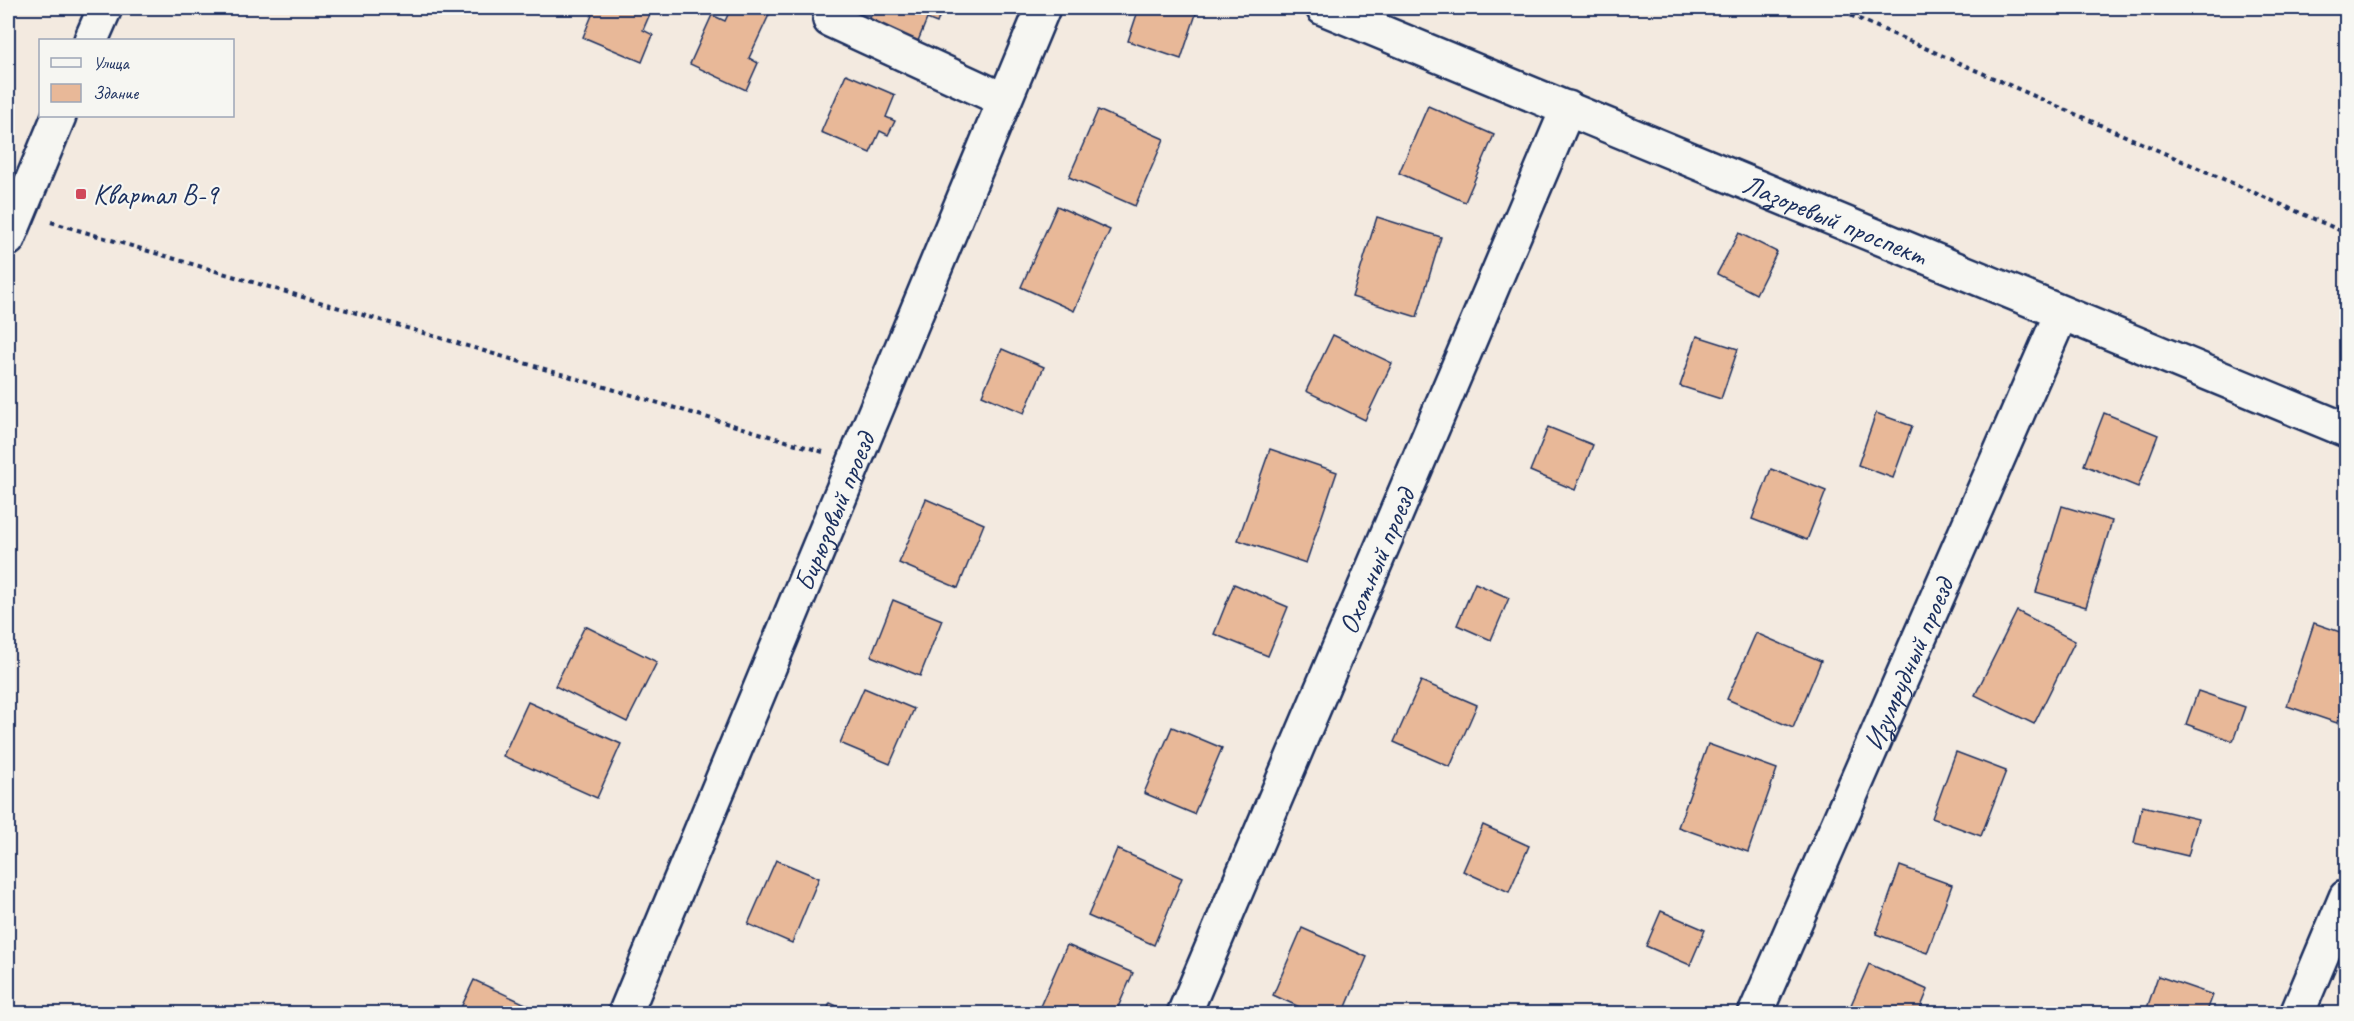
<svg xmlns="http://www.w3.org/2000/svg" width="2354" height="1021" viewBox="0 0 2354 1021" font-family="Caveat,sans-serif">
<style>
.building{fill:#e8b898;stroke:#1b2f5e;stroke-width:1.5}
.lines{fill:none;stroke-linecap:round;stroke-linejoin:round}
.minor-casing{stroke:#1b2f5e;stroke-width:38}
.path{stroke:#1b2f5e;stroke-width:4;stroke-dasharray:4.5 4.5;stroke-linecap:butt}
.minor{stroke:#f6f6f2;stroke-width:33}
.poi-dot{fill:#d1495b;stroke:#f6f6f2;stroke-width:2}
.labels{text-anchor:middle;stroke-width:4.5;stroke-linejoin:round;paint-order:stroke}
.poi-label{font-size:28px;fill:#1b2f5e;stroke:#f6f6f2;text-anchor:start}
.street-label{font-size:28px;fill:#1b2f5e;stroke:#f6f6f2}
</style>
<rect width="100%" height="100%" fill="#f3eae0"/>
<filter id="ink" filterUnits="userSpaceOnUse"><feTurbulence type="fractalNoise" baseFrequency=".0167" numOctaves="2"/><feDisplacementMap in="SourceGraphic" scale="12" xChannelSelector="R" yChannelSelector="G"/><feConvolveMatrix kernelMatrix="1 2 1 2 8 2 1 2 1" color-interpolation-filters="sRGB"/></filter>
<g filter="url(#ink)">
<!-- building -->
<g class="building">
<polygon points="595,8 652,9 643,30 653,35 642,62 583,37"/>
<polygon points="731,8 753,8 769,15 749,58 758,63 746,90 690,64 712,15 725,21"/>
<polygon points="875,8 939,8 942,9 937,23 927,19 918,41 869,20"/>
<polygon points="1139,8 1198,8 1181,59 1128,41"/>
<polygon points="846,74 895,95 886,117 895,121 888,135 880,131 870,153 821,132"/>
<polygon points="1428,106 1494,135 1465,202 1399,173"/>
<polygon points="1098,110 1164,139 1135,206 1069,177"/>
<polygon points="1057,206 1110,230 1074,311 1021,287"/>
<polygon points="1377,217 1441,237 1417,317 1352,297"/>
<polygon points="1739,233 1777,252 1756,294 1717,274"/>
<polygon points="1333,335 1392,363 1365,420 1306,391"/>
<polygon points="1697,336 1738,349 1721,399 1680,386"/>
<polygon points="1002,349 1044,367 1024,413 982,395"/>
<polygon points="1876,413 1912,426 1893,478 1858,465"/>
<polygon points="2104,413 2158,435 2138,487 2084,465"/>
<polygon points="1548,427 1593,445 1575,490 1530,471"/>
<polygon points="1270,449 1337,472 1306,563 1238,540"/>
<polygon points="1771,469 1826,491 1807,540 1752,519"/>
<polygon points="926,499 984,524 958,588 899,563"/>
<polygon points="2062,506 2112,521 2086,607 2036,592"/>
<polygon points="2346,543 2346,566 2339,563"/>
<polygon points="1475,583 1509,598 1491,640 1457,625"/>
<polygon points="1234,584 1288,607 1268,656 1214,634"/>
<polygon points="893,600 942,620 920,676 871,656"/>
<polygon points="2017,611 2075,641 2034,724 1975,695"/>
<polygon points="2314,623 2346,634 2346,693 2337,723 2287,706"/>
<polygon points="585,626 657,662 627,722 555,686"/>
<polygon points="1756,633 1821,661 1793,728 1727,699"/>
<polygon points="1421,681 1477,705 1450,767 1394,742"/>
<polygon points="864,688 914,709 890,764 840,743"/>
<polygon points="2198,691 2245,707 2233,741 2186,724"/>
<polygon points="528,702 621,744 597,798 503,756"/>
<polygon points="1172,727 1222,748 1194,814 1144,793"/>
<polygon points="1708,744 1777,769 1748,852 1678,827"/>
<polygon points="1956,752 2006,771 1981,836 1932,818"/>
<polygon points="2142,806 2198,819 2188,856 2134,843"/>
<polygon points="1483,825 1529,846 1509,892 1463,871"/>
<polygon points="1117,849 1182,878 1154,945 1088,916"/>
<polygon points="776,860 819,878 792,943 748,924"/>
<polygon points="1900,866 1952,885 1927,953 1876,934"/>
<polygon points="1661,911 1705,930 1690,965 1646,946"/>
<polygon points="1302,928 1367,957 1343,1014 1315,1014 1273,995"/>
<polygon points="1067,945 1133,973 1115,1014 1043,1014 1038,1011"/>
<polygon points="1869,964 1928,990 1918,1014 1847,1014"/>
<polygon points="2158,976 2213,995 2206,1014 2145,1014"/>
<polygon points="474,980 547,1014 458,1014"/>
<polygon points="830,1003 855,1014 825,1014"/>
</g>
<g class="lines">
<defs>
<g id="minor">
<path id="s1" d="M1323,8L2346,430"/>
<polyline points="830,20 1004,100"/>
<polyline points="91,40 105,8"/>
<polyline points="8,239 59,116"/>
<path id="s2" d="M625,1014L1043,8"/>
<path id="s3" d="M1184,1014L1568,108"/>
<path id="s4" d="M1755,1014L2061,314"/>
<polyline points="2297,1014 2346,897"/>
</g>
</defs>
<!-- minor casing -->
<use href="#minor" class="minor-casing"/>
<!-- path -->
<g class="path">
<polyline points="1834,8 2346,233"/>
<polyline points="51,222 823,452"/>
</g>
<!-- minor -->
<use href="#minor" class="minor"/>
</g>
</g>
<!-- markers -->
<rect class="poi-dot" x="75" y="188" width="12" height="12" rx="3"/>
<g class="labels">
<!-- poi labels -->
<g class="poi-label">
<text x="93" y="204">Квартал В-9</text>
</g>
<!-- street labels -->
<g class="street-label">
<text dy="10" stroke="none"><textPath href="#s1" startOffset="554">Лазоревый проспект</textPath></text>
<text dy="10" stroke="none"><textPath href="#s2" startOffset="544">Бирюзовый проезд</textPath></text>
<text dy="10" stroke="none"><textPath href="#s3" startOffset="492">Охотный проезд</textPath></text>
<text dy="10" stroke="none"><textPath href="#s4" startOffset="382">Изумрудный проезд</textPath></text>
</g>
</g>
<!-- margin -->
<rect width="2354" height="1021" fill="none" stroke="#f6f6f2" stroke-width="30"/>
<rect x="15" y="15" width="2324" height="991" fill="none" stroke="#1b2f5e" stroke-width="2" filter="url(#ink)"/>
<!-- legend -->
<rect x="39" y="39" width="195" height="78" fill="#f6f6f2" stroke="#9ea6b7" stroke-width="1.5"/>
<rect x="51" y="58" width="30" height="9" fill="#f6f6f2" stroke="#9ea6b7" stroke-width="1.5"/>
<text x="93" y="69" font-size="18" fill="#1b2f5e">Улица</text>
<rect x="51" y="84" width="30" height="18" fill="#e8b898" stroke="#9ea6b7" stroke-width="1.5"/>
<text x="93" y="99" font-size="18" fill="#1b2f5e">Здание</text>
</svg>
